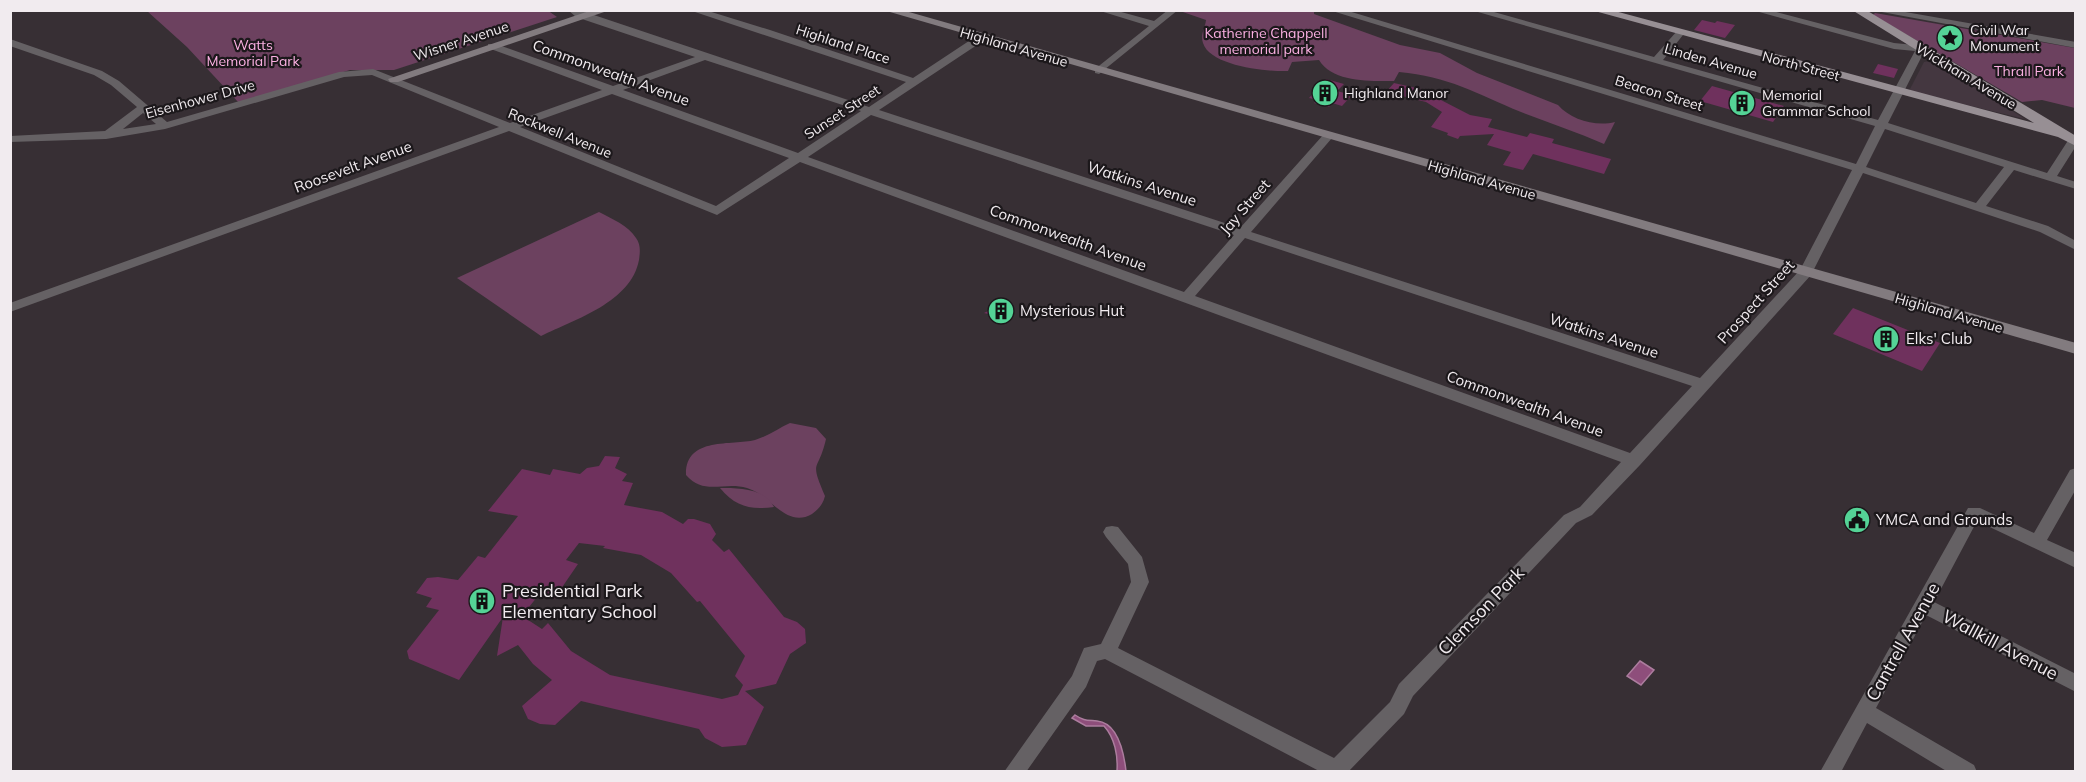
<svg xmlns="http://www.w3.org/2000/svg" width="2086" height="782" viewBox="0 0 2086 782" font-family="Mulish,sans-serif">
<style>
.built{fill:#443740}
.green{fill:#6c415f}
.water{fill:#8e4e7b;stroke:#ac7d9e;stroke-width:1.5}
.building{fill:#6f315d;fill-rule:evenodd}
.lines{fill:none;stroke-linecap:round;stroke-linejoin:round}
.street{fill:#656164;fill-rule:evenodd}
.secondary{fill:#827b7f;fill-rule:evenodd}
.primary{fill:#978f94;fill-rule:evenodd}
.labels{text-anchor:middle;stroke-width:4.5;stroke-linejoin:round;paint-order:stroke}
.far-poi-label{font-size:14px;fill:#f1ebef;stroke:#1c181b;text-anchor:start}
.far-park-label{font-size:14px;fill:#fbb0e2;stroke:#1c181b}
.far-street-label{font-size:14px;fill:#f1ebef;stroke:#1c181b}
.street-label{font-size:15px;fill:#f1ebef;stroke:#1c181b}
.poi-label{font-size:15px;fill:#f1ebef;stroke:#1c181b;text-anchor:start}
.near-poi-label{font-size:18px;fill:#f1ebef;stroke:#1c181b;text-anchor:start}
.near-street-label{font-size:18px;fill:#f1ebef;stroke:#1c181b}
</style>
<rect width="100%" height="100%" fill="#372f34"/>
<!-- built -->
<polygon class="built" points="1930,61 1956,76 2025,119 1909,91 1924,62"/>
<!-- green -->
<g class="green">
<polygon points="547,10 557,17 394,70 350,70 239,103 187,47 147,11"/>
<path d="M1180,11H1314V14L1400,45L1440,53L1477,73L1558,105C1571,120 1596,127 1615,122L1604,144C1577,132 1549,123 1521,112C1477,94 1448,76 1399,72L1394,81C1371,81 1333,83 1319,60L1292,62L1288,71C1267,72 1210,66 1203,43C1200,34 1205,29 1206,20Z"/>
<polygon points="1875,13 2075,48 2075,108 2042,100 2022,102 1873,15"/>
<path d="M599,212C612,219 628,225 636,238C641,245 640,252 639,260C631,302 576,319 541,336L457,278Z"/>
<path d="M790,423L816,428L826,439C818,474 809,458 825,496C823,504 819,509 812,514C786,529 771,495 747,488C724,481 704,496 686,475C685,436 732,446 755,440C768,436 779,428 790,423Z"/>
<path d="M720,488C738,488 765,488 774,507C750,510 736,507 720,488Z"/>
</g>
<!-- water -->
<g class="water">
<polygon points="1640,661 1654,670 1641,685 1627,676"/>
<path d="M1075,715C1084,721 1087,720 1097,721C1118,723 1124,754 1126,771H1117C1118,756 1115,738 1104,726H1086L1072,718Z"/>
</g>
<!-- building -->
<g class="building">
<polygon points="1702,20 1715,23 1717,21 1735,25 1725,38 1694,30"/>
<polygon points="1878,64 1898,69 1894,78 1873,73"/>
<polygon points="1326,79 1344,84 1337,91 1352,95 1342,106 1332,103 1329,107 1314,103 1317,100 1309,98"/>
<polygon points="1394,83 1443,94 1439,99 1470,115 1492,119 1488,127 1527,137 1530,133 1554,139 1552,143 1611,159 1604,174 1533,154 1523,170 1503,165 1511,152 1487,145 1494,134 1460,136 1458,139 1447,135 1448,133 1431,127 1442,112 1426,102 1386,92"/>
<polygon points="1712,86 1784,106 1773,122 1700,101"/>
<polygon points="1004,306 1014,310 1000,317 984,313 996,307"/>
<polygon points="1853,308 1940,343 1922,371 1833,334"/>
<path d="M605,456L620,457L615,468L627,474L622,481L633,483L624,505L662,512L683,524L688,519H694L710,524L716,534L712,540L724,552L729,549L784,617L797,622L805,629L806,643L790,654L776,684L745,691L764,707L746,745L722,747L705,738L699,729L581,701L555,725L540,724L528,719L522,706L552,680L533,664L518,645L497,656L503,617L459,680L409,659L407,651L439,610L426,607L432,598L416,593L427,578L438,577L458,580L478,556L485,558L518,516L488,511L522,469L550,475L553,469L580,474L587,468L599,466ZM579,543L605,546L603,548L641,555L671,573L697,602L700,601L745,656L735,676L743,685L738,695L722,699L610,675L571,651L548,623L542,629L522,616L537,597L554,599L578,564L566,560Z"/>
</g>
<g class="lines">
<!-- street -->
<g class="street">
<path d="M568,10H579L869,107L906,82L689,10H705L770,30L913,78L978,35H986V39L879,110L1240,228L1324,134H1332V138L1251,232L1700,378L1800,270L1852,170L1329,10H1345L1856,164L1875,126L1471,10H1487L1654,57L1677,31H1683V35L1663,60L1878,120L1915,51L1894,49L1752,10H1769L1894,43L1925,46L1926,48L1888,123L2047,173L2069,139L2076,138V146L2057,176L2076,182V189L2014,170L1986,206L2048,226L2076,241V250L2040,232L1863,173L1811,275L1640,465L1592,515L1576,523L1413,696L1404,714L1348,772H1321L1105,659L1097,661L1086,687L1026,772H1004L1072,676L1084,648L1101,644L1131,582L1128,564L1106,537L1103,532L1106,527L1112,526L1118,527L1142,557L1149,582L1118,648L1334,758L1390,702L1399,684L1564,515L1580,507L1621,462L800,162L717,215L509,131L10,312V303L499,127L372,75L344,77L165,129L106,139L10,142V136L105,131L137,107L111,85L94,75L10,46V39L102,71L119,81L167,122L339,72L373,69L510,123L602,90L488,48V44H496L613,86L695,57L576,17ZM705,60L861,111L798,153L623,90ZM612,94L789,158L716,206L520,127ZM143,113L156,124L123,129ZM871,115L1234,235L1184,292L808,157ZM1885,129L2004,167L1976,203L1866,167ZM1245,238L1692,386L1630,453L1195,296Z"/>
<polygon points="1097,10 1114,10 1154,21 1168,10 1178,10 1099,74 1095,73 1095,69 1149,26"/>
<polygon points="1871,10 1894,10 2076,42 2076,48"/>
<polygon points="2076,468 2076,489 2047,540 2076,553 2076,568 1977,521 1934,602 2076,674 2076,692 1926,615 1876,708 1974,765 1977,772 1948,772 1867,723 1841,772 1820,772 1968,508 1980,508 2034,533 2070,470"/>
</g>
<!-- secondary -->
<g class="secondary">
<polygon points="592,10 610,10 398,82 390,82 388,79"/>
<polygon points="883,10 902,10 2076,343 2076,354"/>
</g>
<!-- primary -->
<polygon class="primary" points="1591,10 1611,10 2034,123 1852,10 1866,10 2076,136 2076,146 2058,137"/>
</g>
<!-- icons -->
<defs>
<symbol id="sight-disc" viewBox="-11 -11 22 22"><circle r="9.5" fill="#54d396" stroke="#1c181b"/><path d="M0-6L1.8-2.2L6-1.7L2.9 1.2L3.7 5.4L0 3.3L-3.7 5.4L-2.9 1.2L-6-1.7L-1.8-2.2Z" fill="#111"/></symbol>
<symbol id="building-disc" viewBox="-11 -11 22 22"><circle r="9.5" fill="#54d396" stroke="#1c181b"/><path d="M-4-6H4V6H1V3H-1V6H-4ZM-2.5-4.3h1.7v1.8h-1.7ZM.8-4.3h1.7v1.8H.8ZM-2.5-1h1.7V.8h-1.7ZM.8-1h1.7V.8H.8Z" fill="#111"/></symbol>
<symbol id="civic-disc" viewBox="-11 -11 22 22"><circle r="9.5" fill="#54d396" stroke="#1c181b"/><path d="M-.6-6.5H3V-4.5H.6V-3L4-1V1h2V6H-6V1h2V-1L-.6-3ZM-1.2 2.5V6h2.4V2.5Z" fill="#111"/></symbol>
</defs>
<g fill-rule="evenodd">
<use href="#sight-disc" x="1935" y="23" width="30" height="30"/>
<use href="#building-disc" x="1310" y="78" width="30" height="30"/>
<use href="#building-disc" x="1727" y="88" width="30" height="30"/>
<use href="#building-disc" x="986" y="296" width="30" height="30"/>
<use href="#building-disc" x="1871" y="324" width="30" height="30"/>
<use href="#civic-disc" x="1842" y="505" width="30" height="30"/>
<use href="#building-disc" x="467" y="586" width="30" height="30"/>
</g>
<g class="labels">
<!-- far-poi labels -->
<g class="far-poi-label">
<text x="1970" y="35">Civil War<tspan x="1970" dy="16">Monument</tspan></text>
<text x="1344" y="98">Highland Manor</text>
<text x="1762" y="100">Memorial<tspan x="1762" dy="16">Grammar School</tspan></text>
</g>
<!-- far-park labels -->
<g class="far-park-label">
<text x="1266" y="38">Katherine Chappell<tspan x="1266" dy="16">memorial park</tspan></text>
<text x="253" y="50">Watts<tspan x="253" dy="16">Memorial Park</tspan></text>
<text x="2029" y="76">Thrall Park</text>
</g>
<!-- far-street labels -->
<g class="far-street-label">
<text transform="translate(461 41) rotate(-18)" y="5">Wisner Avenue</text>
<text transform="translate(843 44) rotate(18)" y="5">Highland Place</text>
<text transform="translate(1014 47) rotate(16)" y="5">Highland Avenue</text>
<text transform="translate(1711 61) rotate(16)" y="5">Linden Avenue</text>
<text transform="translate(1801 66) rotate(15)" y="5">North Street</text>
<text transform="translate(1966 76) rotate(31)" y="5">Wickham Avenue</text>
<text transform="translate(1659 93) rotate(17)" y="5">Beacon Street</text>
<text transform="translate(200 99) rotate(-15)" y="5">Eisenhower Drive</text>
<text transform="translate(842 112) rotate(-33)" y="5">Sunset Street</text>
<text transform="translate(560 133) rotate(22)" y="5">Rockwell Avenue</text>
<text transform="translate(1482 180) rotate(16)" y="5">Highland Avenue</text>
<text transform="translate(1949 313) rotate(16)" y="5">Highland Avenue</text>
</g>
<!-- street labels -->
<g class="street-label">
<text transform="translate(611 73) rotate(20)" y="5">Commonwealth Avenue</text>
<text transform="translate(353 167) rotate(-20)" y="5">Roosevelt Avenue</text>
<text transform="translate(1142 184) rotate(18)" y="5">Watkins Avenue</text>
<text transform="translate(1245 207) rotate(-49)" y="5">Jay Street</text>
<text transform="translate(1068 238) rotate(20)" y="5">Commonwealth Avenue</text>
<text transform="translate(1756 302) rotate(-48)" y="5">Prospect Street</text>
<text transform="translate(1604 336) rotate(18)" y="5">Watkins Avenue</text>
<text transform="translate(1525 404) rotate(20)" y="5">Commonwealth Avenue</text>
</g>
<!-- poi labels -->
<g class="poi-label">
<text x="1020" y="316">Mysterious Hut</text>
<text x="1906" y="344">Elks' Club</text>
<text x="1876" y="525">YMCA and Grounds</text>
</g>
<!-- near-poi labels -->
<g class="near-poi-label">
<text x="502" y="597">Presidential Park<tspan x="502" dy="21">Elementary School</tspan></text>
</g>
<!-- near-street labels -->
<g class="near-street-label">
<text transform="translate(1481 611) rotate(-46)" y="6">Clemson Park</text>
<text transform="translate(1903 642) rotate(-61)" y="6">Cantrell Avenue</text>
<text transform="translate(2000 645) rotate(28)" y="6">Wallkill Avenue</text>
</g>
</g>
<!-- border -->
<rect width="2086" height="782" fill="none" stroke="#f1ebef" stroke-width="24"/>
</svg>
